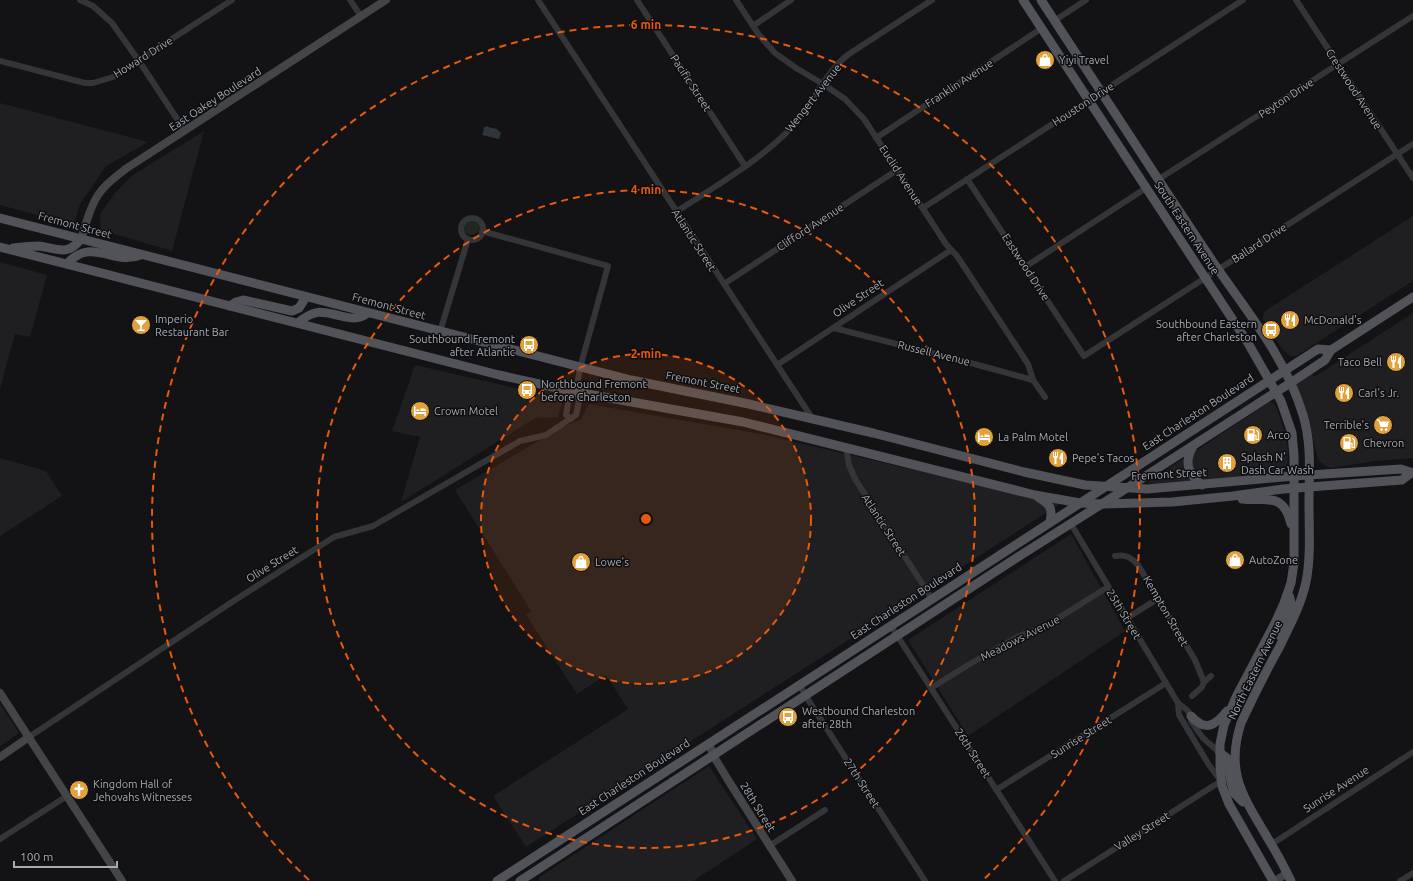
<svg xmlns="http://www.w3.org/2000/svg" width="1413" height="881" viewBox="0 0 1413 881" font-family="Ubuntu,sans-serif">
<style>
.built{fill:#1f1f21}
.green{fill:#202720}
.water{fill:#2e363c}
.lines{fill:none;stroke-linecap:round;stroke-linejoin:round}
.street{stroke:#343539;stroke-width:6}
.secondary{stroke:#434549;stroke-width:8}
.primary{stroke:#515358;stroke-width:9}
.ring{fill:none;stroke:#e8590c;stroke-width:2;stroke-dasharray:7 5}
.labels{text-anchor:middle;stroke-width:3;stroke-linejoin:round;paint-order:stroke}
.street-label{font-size:11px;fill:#a6abb4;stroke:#0e0e10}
.poi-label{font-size:11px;fill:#a6abb4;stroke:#0e0e10;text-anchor:start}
.centre{fill:#e8590c;stroke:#0e0e10;stroke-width:2}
.ring-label{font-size:12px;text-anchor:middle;font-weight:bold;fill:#e8590c;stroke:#0e0e10;stroke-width:3;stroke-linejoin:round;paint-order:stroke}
</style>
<rect width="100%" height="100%" fill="#131315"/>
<!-- built -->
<g class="built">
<polygon points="0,103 148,142 106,166 80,204 74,225 0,205"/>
<polygon points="204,131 172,251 101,230 100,214 115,193 133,175"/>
<polygon points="1413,216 1413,281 1296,356 1291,356 1283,350 1263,320 1263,315 1265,311"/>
<polygon points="0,262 47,275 30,337 15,334 0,389"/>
<polygon points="1413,313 1413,458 1374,461 1331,468 1326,466 1319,461 1317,456 1310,426 1295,386 1312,374 1314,377"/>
<polygon points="415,365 563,399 558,417 535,418 401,502 420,437 392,431"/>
<polygon points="1270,402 1273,403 1277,408 1285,433 1288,450 1287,470 1286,474 1283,473 1157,484 1148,483 1148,482"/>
<polygon points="589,404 761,434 1060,504 526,847 493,796 628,709 606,675 577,694 526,615 531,611 455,490 557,430 581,419"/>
<polygon points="0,458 46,471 62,496 0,536"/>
<polygon points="1071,534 1125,631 968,736 908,640"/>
<polygon points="0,704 19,733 0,746"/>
<polygon points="709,766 757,839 693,881 540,881 538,878"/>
</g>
<!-- green -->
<circle class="green" cx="471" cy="226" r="9"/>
<!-- water -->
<polygon class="water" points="487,126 488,127 497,129 501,133 499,139 482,135 484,130 483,128"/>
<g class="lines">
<!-- street -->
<g class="street">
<polyline points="80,0 93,6 112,23 139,61 185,131"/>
<polyline points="350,0 361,16"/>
<polyline points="538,0 812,418"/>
<polyline points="637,0 745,166"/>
<polyline points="736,0 759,35 775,53 796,68 823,84 845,99 864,119 946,244 957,256 1028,364 1033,380 1045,397"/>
<polyline points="1296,0 1413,178"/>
<polyline points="1054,21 1086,0"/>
<polyline points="753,26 791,0"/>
<polyline points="0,61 85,83 93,83 113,77 232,0"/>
<polyline points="876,138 1042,28"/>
<polyline points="967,179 1084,356 1413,144"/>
<polyline points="1159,179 1413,16"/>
<polyline points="923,208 1243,0"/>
<path d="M676,212C717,185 760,161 794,125C811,107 820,82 838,64C841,60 845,57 849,54L932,0"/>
<circle cx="472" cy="229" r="11"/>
<polyline points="1025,267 1146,188"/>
<polyline points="724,284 897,170"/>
<polyline points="834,328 967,362 1033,380"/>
<polyline points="440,332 468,239"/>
<polyline points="777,365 951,250"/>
<polyline points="571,419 566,415 569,398 576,392"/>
<polyline points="846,447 849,465 855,479 932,599"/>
<polyline points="1071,524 1178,703 1187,710 1191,716 1191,721 1203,738 1220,753"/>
<path d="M1115,556C1125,554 1131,557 1138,565L1195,660L1204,682"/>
<polyline points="1127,618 1159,598"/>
<polyline points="891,626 1055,881"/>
<polyline points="800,685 805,695 925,881"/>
<polyline points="931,688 968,665 1019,636 1044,627 1108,587"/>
<polyline points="1192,696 1202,687 1204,682 1211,676"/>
<polyline points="29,737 235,600 334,537 373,526 520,441 546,435 576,415 579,401 576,392 580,368 608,266 482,231"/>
<polyline points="996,790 1166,683"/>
<polyline points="0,839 67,796"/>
<polyline points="1272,844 1413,752"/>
<polyline points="769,846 825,810"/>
<polyline points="1064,881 1221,781 1209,765 1179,715 1178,703"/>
<polyline points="1400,881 1413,873"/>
</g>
<!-- secondary -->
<g class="secondary">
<path d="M81,239C86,224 91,203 101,191C108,182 118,175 127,168L386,0"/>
<polyline points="0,693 122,881"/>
<polyline points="709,743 713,755 728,780 792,881"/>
<polyline points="0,757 29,737"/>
<polyline points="1275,881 1287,873"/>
</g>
<!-- primary -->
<g class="primary">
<polyline points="1023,0 1248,343 1281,401 1292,433 1294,456 1294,563 1291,583 1284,603 1275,623 1237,695 1224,725 1220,744 1220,766 1222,786 1229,804 1273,881"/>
<path d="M1041,0C1096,84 1151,169 1207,253C1241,305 1285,354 1303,415C1312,444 1309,474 1309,504C1309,530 1311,557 1306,582C1301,605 1290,625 1280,646C1266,671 1253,697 1241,723C1226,770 1241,793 1264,832C1274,848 1283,864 1291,881"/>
<polyline points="0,218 631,380 749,404 873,433 1024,472 1085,485 1147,489 1294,476 1401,469 1413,473"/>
<polyline points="0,247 499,375 576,392 743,422 1035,495 1080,503 1103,504 1172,502 1233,496 1283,489 1402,480 1411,473"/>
<path d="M13,248C22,247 30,246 38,246C57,248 67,257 81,239"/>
<path d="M67,264C91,236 114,266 140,255"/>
<polyline points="230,306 236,302 243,300 292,311 299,308 306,297"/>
<path d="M298,323C314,309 321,311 341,316C345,317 350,318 354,318C359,318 364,316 368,313"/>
<path d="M1193,446C1184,462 1187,473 1202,485"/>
<path d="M1038,497C1050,504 1053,508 1050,522"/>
<path d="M1242,499C1266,502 1283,491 1291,524"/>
<path d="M1280,636C1283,625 1296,603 1288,594"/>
<path d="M1191,716C1205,732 1215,726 1227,711"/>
<polyline points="1220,753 1227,758 1231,782 1234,793 1243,802"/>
<polyline points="497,881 1318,349 1331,350"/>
<polyline points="520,881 1021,555 1127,488 1298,378 1325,360 1331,350 1413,297"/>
</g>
</g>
<!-- distance rings -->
<circle cx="646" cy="519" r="165" fill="#e8590c" fill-opacity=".12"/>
<g class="ring">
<circle cx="646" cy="519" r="165"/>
<circle cx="646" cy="519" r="329"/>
<path d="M309 880A494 494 0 1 1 983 880"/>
</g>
<!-- icons -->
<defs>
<symbol id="shop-disc" viewBox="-11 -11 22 22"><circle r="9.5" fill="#e1a23e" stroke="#0e0e10"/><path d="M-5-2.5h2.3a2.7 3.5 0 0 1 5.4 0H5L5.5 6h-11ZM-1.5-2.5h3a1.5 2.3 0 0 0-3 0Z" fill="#fff"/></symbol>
<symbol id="restaurant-disc" viewBox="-11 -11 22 22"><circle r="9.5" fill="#e1a23e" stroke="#0e0e10"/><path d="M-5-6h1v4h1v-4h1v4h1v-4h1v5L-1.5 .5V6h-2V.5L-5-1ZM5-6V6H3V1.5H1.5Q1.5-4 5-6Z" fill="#fff"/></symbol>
<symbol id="bar-disc" viewBox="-11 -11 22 22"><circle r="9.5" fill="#e1a23e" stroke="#0e0e10"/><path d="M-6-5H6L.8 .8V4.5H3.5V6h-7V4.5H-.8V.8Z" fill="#fff"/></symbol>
<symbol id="bus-disc" viewBox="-11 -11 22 22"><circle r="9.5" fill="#e1a23e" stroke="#0e0e10"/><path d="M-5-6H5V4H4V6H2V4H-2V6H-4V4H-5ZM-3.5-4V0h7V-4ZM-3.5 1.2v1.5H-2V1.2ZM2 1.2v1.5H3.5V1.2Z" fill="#fff"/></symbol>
<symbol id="hotel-disc" viewBox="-11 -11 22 22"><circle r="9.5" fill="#e1a23e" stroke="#0e0e10"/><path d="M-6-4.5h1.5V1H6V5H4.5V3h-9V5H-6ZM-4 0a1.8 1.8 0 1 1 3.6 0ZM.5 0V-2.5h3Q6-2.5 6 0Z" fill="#fff"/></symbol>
<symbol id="supermarket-disc" viewBox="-11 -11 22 22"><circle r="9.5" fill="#e1a23e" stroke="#0e0e10"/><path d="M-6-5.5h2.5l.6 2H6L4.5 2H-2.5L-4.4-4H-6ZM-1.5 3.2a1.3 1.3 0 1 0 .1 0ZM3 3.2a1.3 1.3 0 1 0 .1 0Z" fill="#fff"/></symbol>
<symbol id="fuel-disc" viewBox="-11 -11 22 22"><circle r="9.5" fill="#e1a23e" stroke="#0e0e10"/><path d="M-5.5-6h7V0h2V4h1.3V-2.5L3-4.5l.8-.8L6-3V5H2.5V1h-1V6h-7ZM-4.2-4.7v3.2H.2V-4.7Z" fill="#fff"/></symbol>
<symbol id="building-disc" viewBox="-11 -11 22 22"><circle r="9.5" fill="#e1a23e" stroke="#0e0e10"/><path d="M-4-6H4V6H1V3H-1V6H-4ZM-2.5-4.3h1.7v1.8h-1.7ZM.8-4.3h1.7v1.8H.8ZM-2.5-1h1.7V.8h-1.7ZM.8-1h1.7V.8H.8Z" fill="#fff"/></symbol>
<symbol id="church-disc" viewBox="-11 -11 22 22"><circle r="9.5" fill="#e1a23e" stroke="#0e0e10"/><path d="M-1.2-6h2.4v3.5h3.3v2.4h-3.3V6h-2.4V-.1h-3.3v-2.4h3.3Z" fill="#fff"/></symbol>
</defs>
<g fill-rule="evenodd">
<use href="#shop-disc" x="1034" y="49" width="22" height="22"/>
<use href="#restaurant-disc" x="1279" y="309" width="22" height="22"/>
<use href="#bar-disc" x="130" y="314" width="22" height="22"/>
<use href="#bus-disc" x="1260" y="319" width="22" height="22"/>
<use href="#bus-disc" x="518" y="334" width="22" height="22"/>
<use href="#restaurant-disc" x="1385" y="351" width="22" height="22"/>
<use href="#bus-disc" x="516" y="379" width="22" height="22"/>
<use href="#restaurant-disc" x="1333" y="382" width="22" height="22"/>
<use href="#hotel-disc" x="409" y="400" width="22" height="22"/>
<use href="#supermarket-disc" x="1372" y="414" width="22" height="22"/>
<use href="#fuel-disc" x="1242" y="424" width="22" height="22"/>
<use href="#hotel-disc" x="973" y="426" width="22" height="22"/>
<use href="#fuel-disc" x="1338" y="432" width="22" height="22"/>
<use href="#restaurant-disc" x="1047" y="447" width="22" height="22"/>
<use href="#building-disc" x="1216" y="452" width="22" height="22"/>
<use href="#shop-disc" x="1224" y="549" width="22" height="22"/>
<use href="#shop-disc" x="570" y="551" width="22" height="22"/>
<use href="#bus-disc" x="777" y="706" width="22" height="22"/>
<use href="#church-disc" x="68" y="779" width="22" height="22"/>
</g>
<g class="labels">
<!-- street labels -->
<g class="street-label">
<text transform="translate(143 57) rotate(-32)" y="4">Howard Drive</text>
<text transform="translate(691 83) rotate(57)" y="4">Pacific Street</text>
<text transform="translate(959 83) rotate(-33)" y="4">Franklin Avenue</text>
<text transform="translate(1354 89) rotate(57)" y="4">Crestwood Avenue</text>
<text transform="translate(813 98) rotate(-52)" y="4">Wengert Avenue</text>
<text transform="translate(1286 98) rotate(-33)" y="4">Peyton Drive</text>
<text transform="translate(215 99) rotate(-33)" y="4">East Oakey Boulevard</text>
<text transform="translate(1083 104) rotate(-33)" y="4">Houston Drive</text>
<text transform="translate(901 175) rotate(57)" y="4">Euclid Avenue</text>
<text transform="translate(75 225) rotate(15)" y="4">Fremont Street</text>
<text transform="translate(810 227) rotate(-33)" y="4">Clifford Avenue</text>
<text transform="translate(1187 228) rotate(57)" y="4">South Eastern Avenue</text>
<text transform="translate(694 240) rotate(57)" y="4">Atlantic Street</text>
<text transform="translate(1259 243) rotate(-33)" y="4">Ballard Drive</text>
<text transform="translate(1026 267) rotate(57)" y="4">Eastwood Drive</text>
<text transform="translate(858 298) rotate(-34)" y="4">Olive Street</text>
<text transform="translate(389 306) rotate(15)" y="4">Fremont Street</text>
<text transform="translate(934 353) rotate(14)" y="4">Russell Avenue</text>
<text transform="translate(703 382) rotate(11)" y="4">Fremont Street</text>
<text transform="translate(1198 412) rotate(-33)" y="4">East Charleston Boulevard</text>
<text transform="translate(1169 474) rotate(-3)" y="4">Fremont Street</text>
<text transform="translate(884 525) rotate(57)" y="4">Atlantic Street</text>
<text transform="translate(272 564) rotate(-32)" y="4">Olive Street</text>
<text transform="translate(906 601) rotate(-33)" y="4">East Charleston Boulevard</text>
<text transform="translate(1166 611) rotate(60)" y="4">Kempton Street</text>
<text transform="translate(1124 614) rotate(59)" y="4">25th Street</text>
<text transform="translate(1020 638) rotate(-27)" y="4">Meadows Avenue</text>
<text transform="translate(1255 670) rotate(-64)" y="4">North Eastern Avenue</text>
<text transform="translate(1081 737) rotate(-32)" y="4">Sunrise Street</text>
<text transform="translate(973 753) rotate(57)" y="4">26th Street</text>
<text transform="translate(634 777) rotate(-33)" y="4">East Charleston Boulevard</text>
<text transform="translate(862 783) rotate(57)" y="4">27th Street</text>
<text transform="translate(1336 789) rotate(-33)" y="4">Sunrise Avenue</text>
<text transform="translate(758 807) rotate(58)" y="4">28th Street</text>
<text transform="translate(1142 831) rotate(-32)" y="4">Valley Street</text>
</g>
<!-- poi labels -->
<g class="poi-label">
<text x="1059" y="64">Yiyi Travel</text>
<text x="155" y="323">Imperio<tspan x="155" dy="13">Restaurant Bar</tspan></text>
<text x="1304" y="324">McDonald's</text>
<text x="1257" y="328" text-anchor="end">Southbound Eastern<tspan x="1257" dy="13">after Charleston</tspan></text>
<text x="515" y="343" text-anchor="end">Southbound Fremont<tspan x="515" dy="13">after Atlantic</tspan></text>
<text x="1382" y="366" text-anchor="end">Taco Bell</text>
<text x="541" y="388">Northbound Fremont<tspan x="541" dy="13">before Charleston</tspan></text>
<text x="1358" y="397">Carl's Jr.</text>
<text x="434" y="415">Crown Motel</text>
<text x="1369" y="429" text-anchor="end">Terrible's</text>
<text x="1267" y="439">Arco</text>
<text x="998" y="441">La Palm Motel</text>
<text x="1363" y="447">Chevron</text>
<text x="1241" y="461">Splash N'<tspan x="1241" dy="13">Dash Car Wash</tspan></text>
<text x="1072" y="462">Pepe's Tacos</text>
<text x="1249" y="564">AutoZone</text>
<text x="595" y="566">Lowe's</text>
<text x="802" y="715">Westbound Charleston<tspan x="802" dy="13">after 28th</tspan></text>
<text x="93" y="788">Kingdom Hall of<tspan x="93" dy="13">Jehovahs Witnesses</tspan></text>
</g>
</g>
<circle cx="646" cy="519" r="6" class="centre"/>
<g class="ring-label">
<text x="646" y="29">6 min</text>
<text x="646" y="194">4 min</text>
<text x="646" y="358">2 min</text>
</g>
<!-- scale -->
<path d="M14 861v6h103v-6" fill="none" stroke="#a6abb4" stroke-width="2"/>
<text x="20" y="861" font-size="12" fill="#a6abb4" stroke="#0e0e10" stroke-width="3" paint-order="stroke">100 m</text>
</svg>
